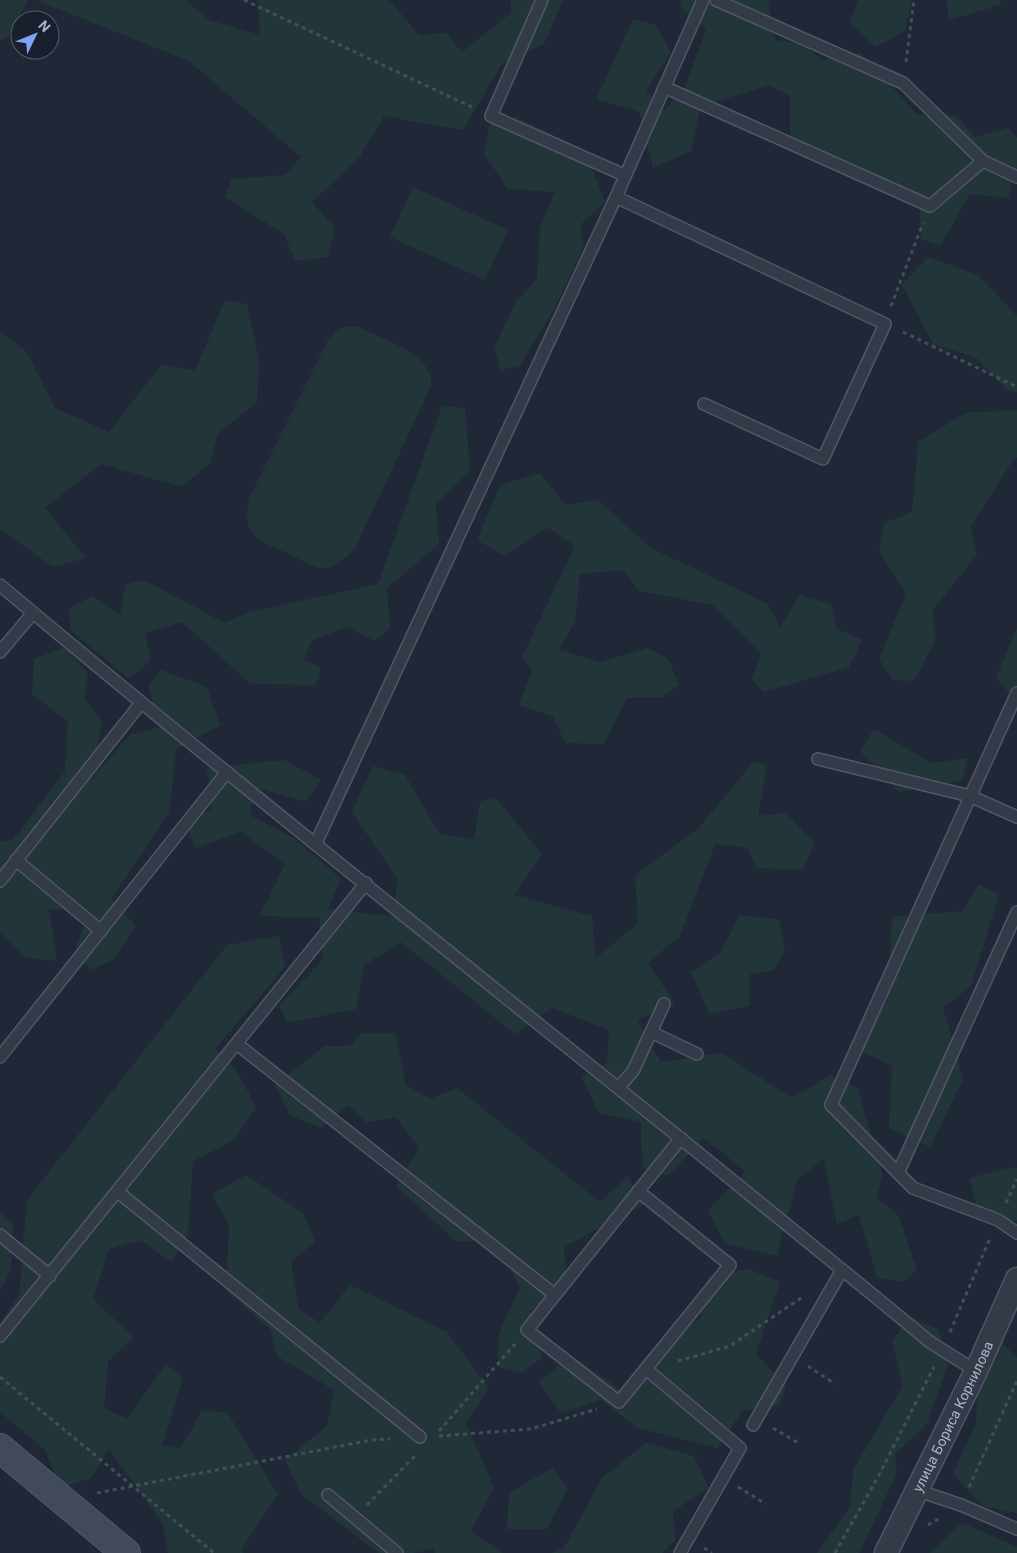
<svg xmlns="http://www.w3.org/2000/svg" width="1017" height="1553" viewBox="0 0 1017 1553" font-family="Roboto,sans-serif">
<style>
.green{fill:#22363a}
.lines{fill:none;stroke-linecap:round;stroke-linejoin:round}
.lane-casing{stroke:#515766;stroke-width:14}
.street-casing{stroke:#515766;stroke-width:25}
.secondary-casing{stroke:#515766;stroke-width:30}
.path{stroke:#3f5156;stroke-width:3;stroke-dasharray:4 4;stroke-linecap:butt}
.lane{stroke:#333a48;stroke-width:11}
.street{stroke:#333a48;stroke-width:22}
.secondary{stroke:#41495b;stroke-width:28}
.labels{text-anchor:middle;stroke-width:5;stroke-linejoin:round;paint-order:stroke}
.street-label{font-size:14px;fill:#adb4c5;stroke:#191f2c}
</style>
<rect width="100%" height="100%" fill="#202837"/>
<!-- green -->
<g class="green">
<polygon points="0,0 28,0 8,36 0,41"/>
<polygon points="36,0 185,0 209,20 260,35 258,1 256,0 386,0 390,1 419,35 446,33 462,52 511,13 511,0 563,0 544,44 501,65 463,130 384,116 359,158 312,202 335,228 328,257 295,261 284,234 225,197 232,179 285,175 301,157 189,61"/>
<polygon points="679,0 768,0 775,40 801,44 823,60 861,53 917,114 956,116 975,137 1008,128 1017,138 1017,178 1012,183 1008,198 970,194 940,246 921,239 919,195 854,181 790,139 790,96 769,85 700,107 691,151 653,168 639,111 596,100 633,19 656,25 671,52 646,91 664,110 685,87 706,29 682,9"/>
<polygon points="858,0 912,0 905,31 876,47 850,23"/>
<polygon points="947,0 1001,0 1000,5 949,20"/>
<polygon points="515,117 585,150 605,202 580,225 584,245 556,306 519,366 501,370 494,348 515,303 537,279 540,228 555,192 508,189 484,154 490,124"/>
<polygon points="413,187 508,230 485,280 390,237"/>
<polygon points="928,257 978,275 1017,316 1017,392 1006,389 977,358 933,344 902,285"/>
<polygon points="225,300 247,304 259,361 257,402 218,434 210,463 182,487 101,464 45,508 86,558 53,567 0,529 0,332 26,351 55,408 109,432 162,364 195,371"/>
<path d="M348,326L358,327C382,339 435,354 431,386L355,548C347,557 334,570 320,568C311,567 300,559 292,555C260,541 239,537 250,496L328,340L338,329Z"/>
<polygon points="442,406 465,408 470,471 436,504 439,544 387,588 390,628 375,641 347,627 312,640 304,660 321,668 316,685 251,684 182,622 145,633 151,660 129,679 71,630 69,608 92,596 120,615 125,585 144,580 225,623 249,612 378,584"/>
<polygon points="1017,411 1017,458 1015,457 971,526 977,555 932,611 936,639 914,681 893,680 879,659 906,594 879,550 885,523 912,512 918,442 967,412"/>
<polygon points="540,473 566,505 597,499 651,548 768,604 780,627 800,595 831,604 837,629 862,640 849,667 764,692 752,680 761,653 713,605 639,591 624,570 580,574 575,621 559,650 600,662 648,648 669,660 679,685 662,697 627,698 604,744 565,743 553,716 519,705 532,670 522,657 575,546 547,527 505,556 477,540 500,485"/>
<polygon points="1017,628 1017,701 996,678"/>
<polygon points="65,647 88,673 84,699 102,721 92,778 130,735 161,727 148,686 161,670 207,687 220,725 176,749 169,813 111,899 136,926 113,960 90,970 76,947 91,910 49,909 57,961 26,958 0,933 0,842 13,840 65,771 68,722 32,694 34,659"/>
<polygon points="874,729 931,763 968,758 962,781 899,792 860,751"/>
<polygon points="284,760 321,780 305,802 255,787 250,815 294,838 341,879 328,909 392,916 398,880 352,812 373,766 405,775 440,834 474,839 480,802 495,797 542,854 514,895 592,916 596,958 638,923 635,875 698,829 754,761 767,766 758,816 786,813 815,844 802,870 756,868 748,848 715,844 680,936 648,963 675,1004 637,1020 661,1062 722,1053 792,1098 830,1075 857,1087 883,1175 876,1197 898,1215 917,1270 903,1282 877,1277 859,1215 837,1224 824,1159 797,1179 777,1256 724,1243 708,1210 746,1172 704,1138 667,1177 642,1167 641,1122 599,1113 581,1076 607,1063 609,1030 552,1008 515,1034 401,942 364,965 356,1009 287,1023 279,1006 323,959 319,918 260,916 285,864 241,832 195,848 184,816 212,811 207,768"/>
<polygon points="979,884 999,895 971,986 943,1008 963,1079 930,1147 889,1128 892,1066 849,1045 887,1002 892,917 962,911"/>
<polygon points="740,915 779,920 785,950 774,970 750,974 749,1006 709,1014 691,972 720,953"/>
<polygon points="279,936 285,967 215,1049 237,1071 256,1107 234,1140 193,1161 188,1235 171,1262 141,1240 109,1249 93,1299 134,1338 108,1361 104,1408 127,1419 166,1364 183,1379 162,1445 180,1449 202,1411 227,1412 278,1494 241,1550 244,1553 168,1553 163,1524 109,1449 91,1478 60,1488 46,1451 0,1412 0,1322 19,1296 27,1200 227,945"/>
<polygon points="361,1033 395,1033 406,1085 430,1099 457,1088 600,1202 628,1176 643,1205 564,1247 567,1289 531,1311 542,1358 521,1373 498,1367 499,1333 520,1288 495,1239 457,1242 396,1187 419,1148 396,1117 366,1122 349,1105 321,1128 291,1116 275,1085 325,1046 350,1046"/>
<polygon points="1015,1167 1017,1169 1017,1220 1008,1224 978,1211 969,1178"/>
<polygon points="246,1175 303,1213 315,1242 291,1261 298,1308 320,1323 350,1285 447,1332 489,1388 466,1423 494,1488 471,1531 503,1553 435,1553 434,1548 414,1553 379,1553 301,1494 285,1460 327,1426 334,1390 277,1356 270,1329 226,1291 229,1225 212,1194"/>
<polygon points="0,1212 13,1224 11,1269 0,1292"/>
<polygon points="748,1269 780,1282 756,1354 786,1386 779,1406 743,1410 717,1448 638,1428 601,1400 561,1413 539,1382 571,1355 619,1389 652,1349 701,1318 708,1276"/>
<polygon points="910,1317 938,1329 949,1361 927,1424 895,1454 897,1473 859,1553 817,1553 850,1507 853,1470 903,1386 892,1341"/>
<polygon points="1002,1343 1017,1358 1017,1513 983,1506 953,1474 976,1423 979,1350"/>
<polygon points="646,1443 694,1456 709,1488 673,1511 675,1540 662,1553 552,1553 564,1548 602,1478"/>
<polygon points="552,1468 568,1488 547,1529 507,1529 509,1493"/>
<polygon points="962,1523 1017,1547 1017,1553 930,1553"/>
</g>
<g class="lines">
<defs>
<g id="lane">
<polyline points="542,0 491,116 624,175"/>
<polyline points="716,0 903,83 983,161 1017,177"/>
<polyline points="664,87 930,206 983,161"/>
<polyline points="616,197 885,324 823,459 704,404"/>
<path d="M0,585C306,842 622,1087 930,1342L976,1371"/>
<polyline points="0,652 33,613"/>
<polyline points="1017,693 831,1105 913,1188 998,1220 1017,1233"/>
<polyline points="818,759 970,796 1017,817"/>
<polyline points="316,843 616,197 703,0"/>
<polyline points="16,860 101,931"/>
<polyline points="0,881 141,703"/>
<polyline points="651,1032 697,1054"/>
<polyline points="237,1044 555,1295"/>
<polyline points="0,1057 227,772"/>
<polyline points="619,1087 633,1071 664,1004"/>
<polyline points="898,1173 1017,912"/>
<polyline points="638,1191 730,1265 619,1402 527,1330 681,1138"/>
<polyline points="118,1192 420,1437"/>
<polyline points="0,1235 50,1276"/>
<polyline points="0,1336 366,883"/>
<polyline points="646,1369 740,1448 680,1553"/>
<polyline points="753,1425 842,1270"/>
<polyline points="919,1491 961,1505 1017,1529"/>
<polyline points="328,1495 397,1553"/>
</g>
<g id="street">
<path id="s1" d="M886,1553L976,1371L1017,1279"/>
</g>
<polyline id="secondary" points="0,1448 126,1553"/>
</defs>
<!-- lane casing -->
<use href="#lane" class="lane-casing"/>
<!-- street casing -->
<use href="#street" class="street-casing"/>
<!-- secondary casing -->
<use href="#secondary" class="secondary-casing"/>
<!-- path -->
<g class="path">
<polyline points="244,0 474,108"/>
<polyline points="906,62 914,0"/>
<polyline points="891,306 923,223"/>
<polyline points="903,332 1017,387"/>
<polyline points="1006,1203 1017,1179"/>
<polyline points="950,1332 991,1236"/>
<polyline points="678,1361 730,1346 804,1296"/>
<polyline points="808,1366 835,1384"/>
<polyline points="0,1377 214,1553"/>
<polyline points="773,1428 800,1444"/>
<polyline points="439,1431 515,1344"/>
<polyline points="439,1436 531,1429 597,1409"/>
<polyline points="738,1487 766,1504"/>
<polyline points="969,1487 1017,1381"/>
<polyline points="97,1493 372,1440 390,1439"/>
<polyline points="367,1505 415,1456"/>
<polyline points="928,1525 940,1518"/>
<polyline points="704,1548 712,1553"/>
<polyline points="835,1553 879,1475 934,1367"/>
</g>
<!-- lane -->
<use href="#lane" class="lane"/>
<!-- street -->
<use href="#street" class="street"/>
<!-- secondary -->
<use href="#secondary" class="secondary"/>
</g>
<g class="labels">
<!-- street labels -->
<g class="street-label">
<text dy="5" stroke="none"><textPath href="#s1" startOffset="152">улица Бориса Корнилова</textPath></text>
</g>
</g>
<!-- north arrow -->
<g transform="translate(35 35) rotate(47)"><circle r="24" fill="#191f2c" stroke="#545b69"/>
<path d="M0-4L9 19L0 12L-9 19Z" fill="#7da3fa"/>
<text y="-8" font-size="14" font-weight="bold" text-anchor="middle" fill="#adb4c5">N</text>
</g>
</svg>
